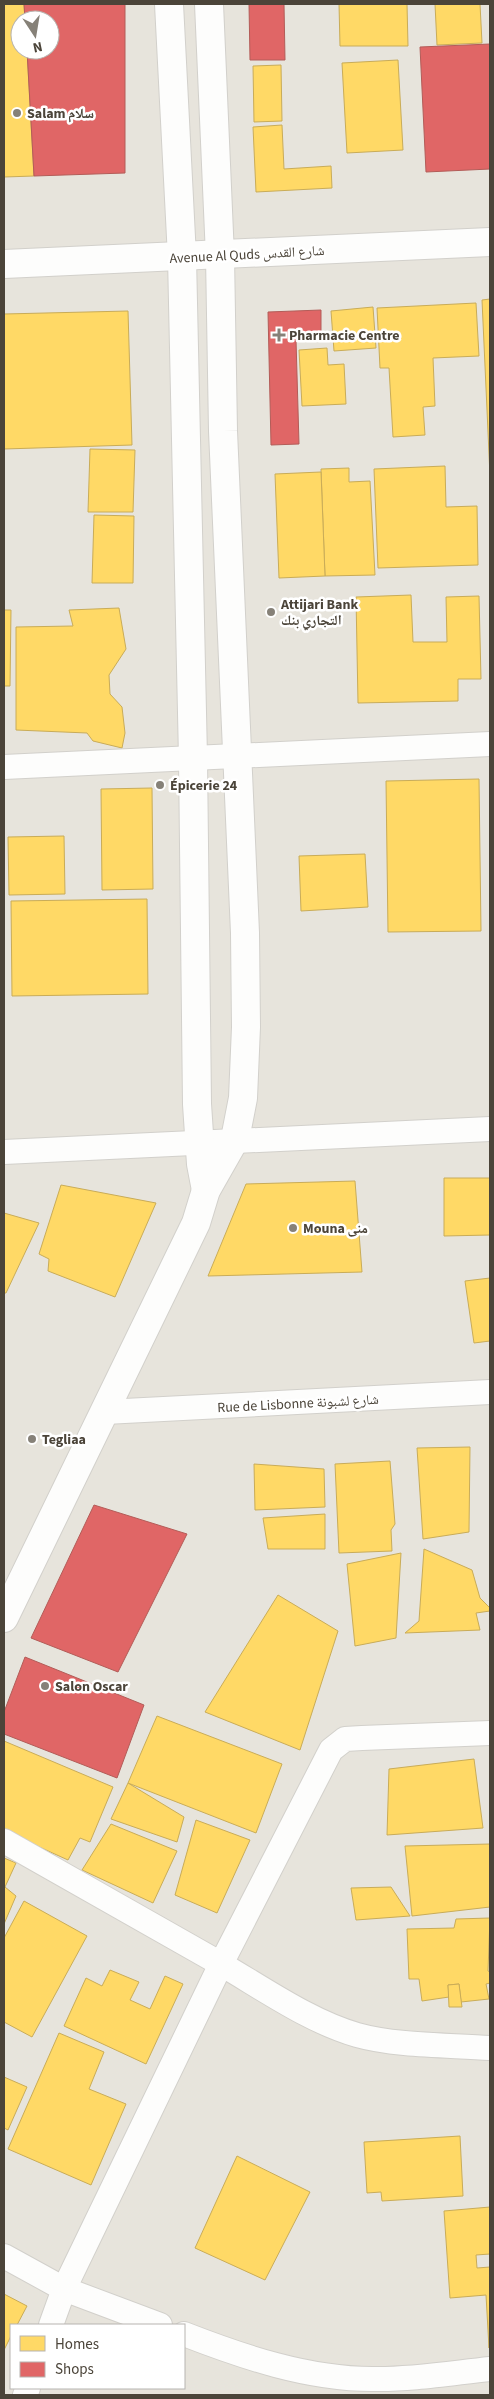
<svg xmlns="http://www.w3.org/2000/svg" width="494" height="2399" viewBox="0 0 494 2399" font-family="'Source Sans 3','Noto Naskh Arabic',sans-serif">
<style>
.residential{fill:#e7e4dc;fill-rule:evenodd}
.homes{fill:#ffd966;stroke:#c9ac58}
.shops{fill:#e06666;stroke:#b35c58}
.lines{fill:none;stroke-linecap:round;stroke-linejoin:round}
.minor-casing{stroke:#d2d0cb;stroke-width:26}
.tertiary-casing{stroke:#d2d0cb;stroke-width:30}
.minor{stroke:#fdfdfc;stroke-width:24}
.tertiary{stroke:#fdfdfc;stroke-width:28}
.poi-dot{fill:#868178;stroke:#fff;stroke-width:2}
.labels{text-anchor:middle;stroke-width:5;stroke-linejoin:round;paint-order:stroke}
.poi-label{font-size:14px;font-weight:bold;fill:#4b4439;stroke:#fff;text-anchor:start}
.street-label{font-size:14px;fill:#4b4439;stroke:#fff}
</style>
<rect width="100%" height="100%" fill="#f4f2ee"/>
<!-- residential -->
<path class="residential" d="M4,4H490V2395H4ZM20,20H50V50H20ZM11,2325H184V2388H11Z"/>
<!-- homes -->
<g class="homes">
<polygon points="4,4 24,4 25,20 20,20 20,50 27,50 34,176 4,177"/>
<polygon points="339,4 407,4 408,46 340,46"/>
<polygon points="435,4 480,4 482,43 437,45"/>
<polygon points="398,60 403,150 347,153 342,63"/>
<polygon points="281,65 282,121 254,122 253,66"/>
<polygon points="282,125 284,169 331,166 332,188 256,192 253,127"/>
<polygon points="490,299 490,476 482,300"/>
<polygon points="476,303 479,356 433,358 435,406 423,407 425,435 393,437 389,368 380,368 377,308"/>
<polygon points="373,307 376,348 334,351 331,311"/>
<polygon points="128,311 132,445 4,449 4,314"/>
<polygon points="327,348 328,365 344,364 346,404 302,406 299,350"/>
<polygon points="90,449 135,450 133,512 88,512"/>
<polygon points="445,466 446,507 477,506 478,565 378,568 374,469"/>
<polygon points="349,468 349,482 370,481 375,575 325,576 321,469"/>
<polygon points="321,472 325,576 279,578 275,474"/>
<polygon points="94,515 134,516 133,583 92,583"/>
<polygon points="411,595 413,642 447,642 446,597 479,596 481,679 458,679 458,701 358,703 356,597"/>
<polygon points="119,608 126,649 109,675 110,694 122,707 125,733 122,748 93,741 87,733 16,730 16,627 73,626 69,610"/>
<polygon points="4,610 11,610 10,686 4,686"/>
<polygon points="479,779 481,931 388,932 386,781"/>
<polygon points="152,788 153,889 102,890 101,789"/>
<polygon points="64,836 65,894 9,895 8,837"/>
<polygon points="365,854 368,907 301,911 299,856"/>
<polygon points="147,899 148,994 12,996 11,901"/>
<polygon points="444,1178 490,1178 490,1235 444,1236"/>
<polygon points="355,1181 362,1272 208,1276 246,1184"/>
<polygon points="61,1185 156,1203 115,1297 48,1271 49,1259 39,1254"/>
<polygon points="4,1213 39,1223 6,1293 4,1293"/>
<polygon points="490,1278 490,1341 474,1343 465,1281"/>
<polygon points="470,1447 469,1532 423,1539 417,1448"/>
<polygon points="390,1461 395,1524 391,1530 392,1551 339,1553 335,1464"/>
<polygon points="254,1464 324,1469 325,1507 255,1510"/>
<polygon points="325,1514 325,1549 268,1549 263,1518"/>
<polygon points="424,1549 472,1570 480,1598 490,1608 490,1611 476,1613 480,1630 405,1633 419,1621"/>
<polygon points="401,1553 396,1638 355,1646 347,1564"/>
<polygon points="278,1595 338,1631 300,1750 205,1712"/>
<polygon points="157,1716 282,1764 256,1833 128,1783"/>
<polygon points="4,1741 113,1787 90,1842 80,1838 68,1860 4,1831"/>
<polygon points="474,1759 483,1828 387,1835 389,1769"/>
<polygon points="128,1783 184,1817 177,1842 111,1819"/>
<polygon points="196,1820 250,1840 217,1913 175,1895"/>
<polygon points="111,1824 177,1851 153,1903 82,1870"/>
<polygon points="490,1844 490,1907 412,1916 405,1846"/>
<polygon points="4,1858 16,1863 5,1887 16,1896 4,1924"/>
<polygon points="391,1887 410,1916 356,1920 351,1888"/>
<polygon points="24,1901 87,1936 32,2037 4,2022 4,1938"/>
<polygon points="490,1918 488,1971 490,1972 490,1983 486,1984 489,1999 461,2002 459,1984 448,1985 449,1997 422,2001 419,1979 409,1979 407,1929 454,1928 456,1919"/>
<polygon points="110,1970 139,1982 130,2000 150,2009 165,1976 183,1984 146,2064 64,2026 86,1978 102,1986"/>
<polygon points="459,1984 462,2007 449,2007 448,1985"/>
<polygon points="59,2033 104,2052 89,2089 126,2104 91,2185 8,2149"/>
<polygon points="4,2077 27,2087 8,2130 4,2128"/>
<polygon points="460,2136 463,2196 382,2201 381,2192 367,2193 364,2142"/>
<polygon points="237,2156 310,2192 265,2280 195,2248"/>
<polygon points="490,2207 490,2254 476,2255 477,2268 490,2267 489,2348 486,2295 450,2298 444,2211"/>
<polygon points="4,2294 27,2306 17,2325 11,2325 11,2336 4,2350"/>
</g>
<!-- shops -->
<g class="shops">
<polygon points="24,4 125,4 125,173 34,176 27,50 50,50 50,20 25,20"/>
<polygon points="249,4 284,4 285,60 250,60"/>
<polygon points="490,44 490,169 426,172 420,47"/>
<polygon points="321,310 321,338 296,340 299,444 271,445 268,312"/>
<polygon points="94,1505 187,1534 118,1672 31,1638"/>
<polygon points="25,1657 144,1705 117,1778 4,1734 4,1712"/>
</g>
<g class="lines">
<defs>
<g id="minor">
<polyline points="4,767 490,744"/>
<polyline points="4,1152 490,1129"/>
<polyline points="105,1412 490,1392"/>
<polyline points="4,1841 221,1964 331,1750 345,1739 362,1738 490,1733"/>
<polyline points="4,2256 64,2289 160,2325"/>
<path d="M51,2325L64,2289L221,1964C264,1989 309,2021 357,2035C396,2046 449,2045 490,2048"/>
<path d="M184,2334C243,2357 308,2379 372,2379C411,2380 452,2373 490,2369"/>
<polyline points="25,2395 28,2388"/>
</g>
<g id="tertiary">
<polyline points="169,4 182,257 193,758 197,1104 201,1164 206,1190"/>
<polyline points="4,264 490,242"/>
<polyline points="4,1618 196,1223 206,1190 235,1139 243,1098 246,1027 245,933 223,431 220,256 209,4"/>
</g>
</defs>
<!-- minor casing -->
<use href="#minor" class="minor-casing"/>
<!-- tertiary casing -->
<use href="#tertiary" class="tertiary-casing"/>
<!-- minor -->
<use href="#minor" class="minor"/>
<!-- tertiary -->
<use href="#tertiary" class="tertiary"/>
</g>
<!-- markers -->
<g class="poi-dot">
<circle cx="17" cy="113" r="5"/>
<path d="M276.5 327.5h5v5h5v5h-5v5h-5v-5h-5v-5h5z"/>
<circle cx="271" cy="612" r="5"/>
<circle cx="160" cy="785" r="5"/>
<circle cx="293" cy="1228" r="5"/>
<circle cx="32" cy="1439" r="5"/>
<circle cx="45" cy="1686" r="5"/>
</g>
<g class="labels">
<!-- poi labels -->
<g class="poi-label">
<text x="27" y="118">Salam سلام</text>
<text x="289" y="340">Pharmacie Centre</text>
<text x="281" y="609">Attijari Bank<tspan x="281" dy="16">التجاري بنك</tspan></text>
<text x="170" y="790">Épicerie 24</text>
<text x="303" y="1233">Mouna منى</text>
<text x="42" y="1444">Tegliaa</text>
<text x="55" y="1691">Salon Oscar</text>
</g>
<!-- street labels -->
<g class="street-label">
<text transform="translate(247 254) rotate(-3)" y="5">Avenue Al Quds شارع القدس</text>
<text transform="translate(298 1403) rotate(-3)" y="5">Rue de Lisbonne شارع لشبونة</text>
</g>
</g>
<!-- border -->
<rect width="494" height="2399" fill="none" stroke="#4b4439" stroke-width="10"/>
<!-- legend -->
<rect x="10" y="2324" width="175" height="65" fill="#ffffff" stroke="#b7b4b0"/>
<rect x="20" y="2336" width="25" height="15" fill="#ffd966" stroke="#b7b4b0"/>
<text x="55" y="2349" font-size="15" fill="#4b4439">Homes</text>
<rect x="20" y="2362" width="25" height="15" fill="#e06666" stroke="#b7b4b0"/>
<text x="55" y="2374" font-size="15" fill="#4b4439">Shops</text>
<!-- north arrow -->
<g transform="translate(35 35) rotate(168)"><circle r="24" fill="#ffffff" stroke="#b7b4b0"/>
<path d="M0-4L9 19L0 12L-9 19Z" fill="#868178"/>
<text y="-8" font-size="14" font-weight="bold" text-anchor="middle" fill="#4b4439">N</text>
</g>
</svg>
